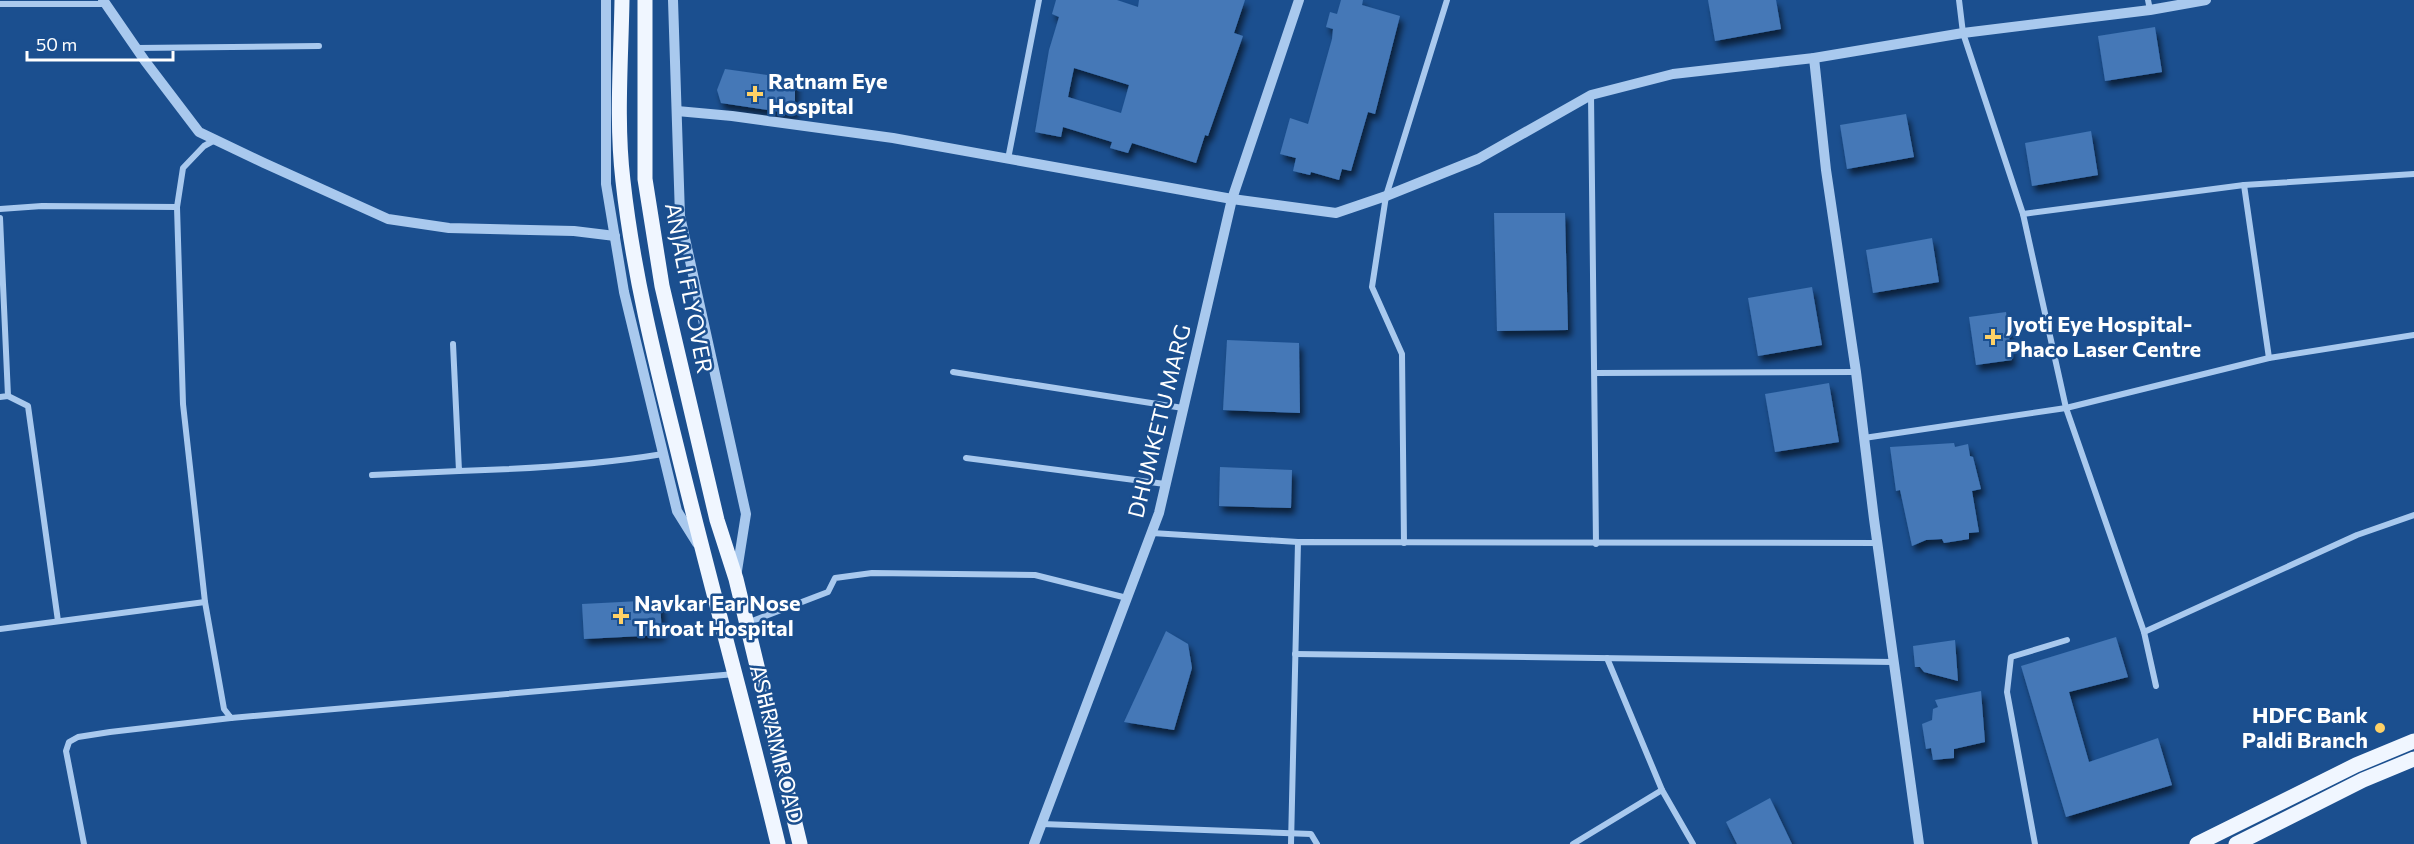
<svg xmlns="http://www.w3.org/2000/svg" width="2414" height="844" viewBox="0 0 2414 844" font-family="Commissioner,sans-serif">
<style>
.building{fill:#4478b7;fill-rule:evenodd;filter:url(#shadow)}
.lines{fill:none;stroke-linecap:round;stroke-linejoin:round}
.minor{stroke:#a9c9ee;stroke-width:6}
.tertiary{stroke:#a9c9ee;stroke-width:10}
.primary{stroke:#f0f6ff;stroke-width:15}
.poi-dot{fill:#ffd166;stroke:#1b4f8f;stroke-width:2}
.labels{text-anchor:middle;stroke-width:5;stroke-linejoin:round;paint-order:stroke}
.poi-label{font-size:22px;font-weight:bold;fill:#fff;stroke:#1b4f8f;text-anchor:start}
.street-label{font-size:22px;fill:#fff;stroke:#1b4f8f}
</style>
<defs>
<filter id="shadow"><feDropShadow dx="3.5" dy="6" stdDeviation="3" flood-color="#0009"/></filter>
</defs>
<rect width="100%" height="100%" fill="#1b4f8f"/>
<!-- building -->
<g class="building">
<path d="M1056,0H1117L1138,7L1139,0H1245L1234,33L1243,36L1208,136L1205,135L1196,163L1132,143L1128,153L1110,148L1112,142L1063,127L1061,137L1035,132L1049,50L1059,17L1052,14ZM1074,68L1129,85L1121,113L1068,97Z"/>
<polygon points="1341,0 1363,0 1362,5 1400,16 1375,114 1368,112 1351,171 1342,169 1339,180 1311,172 1310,175 1293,171 1296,158 1280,154 1290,118 1308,124 1332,39 1333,29 1326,27 1330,12 1337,14"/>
<polygon points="1708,0 1776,0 1781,29 1715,41"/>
<polygon points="2155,27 2162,72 2105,81 2098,36"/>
<polygon points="725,69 795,79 795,114 721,103 717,90"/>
<polygon points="1906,114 1914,157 1847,169 1840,125"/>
<polygon points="2091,131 2098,175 2032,186 2025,143"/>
<polygon points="1494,213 1565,213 1568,330 1497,331"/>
<polygon points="1932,238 1939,282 1873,293 1866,250"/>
<polygon points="1812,287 1822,345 1758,356 1748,298"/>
<polygon points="2006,312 2012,360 1976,365 1969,317"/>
<polygon points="1227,340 1299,343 1300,413 1223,410"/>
<polygon points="1829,383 1839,442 1775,452 1765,394"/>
<polygon points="1954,443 1955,447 1968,444 1970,456 1973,457 1981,489 1972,491 1979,532 1969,533 1969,539 1944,543 1942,539 1926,540 1912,546 1900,490 1896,491 1890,447"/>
<polygon points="1220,467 1292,470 1291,508 1219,506"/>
<polygon points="660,600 662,635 584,639 582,604"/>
<polygon points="1166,631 1188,644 1192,668 1174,730 1124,722"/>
<polygon points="2116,637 2128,677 2069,692 2089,762 2158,738 2172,785 2066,817 2021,666"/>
<polygon points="1955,640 1958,681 1924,672 1920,667 1915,667 1913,646"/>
<polygon points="1981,691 1985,742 1954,749 1954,758 1933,760 1931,748 1926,749 1922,724 1932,720 1933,709 1938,707 1935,700"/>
<polygon points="1770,798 1792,844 1737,844 1726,822"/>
</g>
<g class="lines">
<!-- minor -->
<g class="minor">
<polyline points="1959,0 1963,33 2023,214 2066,408 2144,632 2156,686"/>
<polyline points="2148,0 2150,10"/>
<polyline points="0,4 104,4"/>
<polyline points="136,48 319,46"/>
<polyline points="1591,95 1596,544"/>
<polyline points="1008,159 1039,0"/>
<polyline points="2244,185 2269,358"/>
<polyline points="177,207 183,404 205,602 224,709 231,718 735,674"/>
<polyline points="0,209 42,206 177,207 183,168 204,146 215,140"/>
<polyline points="2023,214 2244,185 2414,174"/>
<polyline points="0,218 8,396 0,397"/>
<path d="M453,344L459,471C528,469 596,465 663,454"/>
<polyline points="953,372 1183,408"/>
<polyline points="1595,373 1856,372"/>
<polyline points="8,396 28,406 58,621"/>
<polyline points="1864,438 2066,408 2269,358 2414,335"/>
<polyline points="966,458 1165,484"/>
<polyline points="372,475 459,471"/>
<polyline points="1152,533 1298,542"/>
<polyline points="1404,543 1402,354 1372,287 1386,196 1447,0"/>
<polyline points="747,623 828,592 835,578 872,573 1035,575 1127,598"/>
<polyline points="0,629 205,602"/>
<polyline points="2144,632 2357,535 2414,515"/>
<polyline points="1295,654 1893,662"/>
<polyline points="1607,658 1662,790"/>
<polyline points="1042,824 1311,834 1317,844"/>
<polyline points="84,844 66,751 69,742 78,737 110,732 231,718"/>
<polyline points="1291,844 1298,542 1877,543"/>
<polyline points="1573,844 1662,790 1693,844"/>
<polyline points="2035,844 2007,692 2011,657 2067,640"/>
</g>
<!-- tertiary -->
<g class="tertiary">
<polyline points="103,0 145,61 199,132 264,163 388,219 449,228 574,231 615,236"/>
<polyline points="606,0 606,184 624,292 677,511 697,543"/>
<polyline points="673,0 680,216 746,514 736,577"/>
<polyline points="1814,58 1826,170 1856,372 1874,519 1919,844"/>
<polyline points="677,111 732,116 893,138 1232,199 1336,213 1386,196 1478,159 1591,95 1673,74 1814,58 1963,33 2150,10 2206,0"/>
<polyline points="1034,844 1159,513 1232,199 1299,0"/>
</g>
<!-- primary -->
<g class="primary">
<path d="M622,0C621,60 616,122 623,181C633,272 655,360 677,448C709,580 746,711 778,844"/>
<polyline points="645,0 645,179 662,286 717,520 736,579 800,844"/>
<polyline points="2197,844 2356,765 2414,741"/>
<polyline points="2236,844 2363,780 2414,759"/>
</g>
</g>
<!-- markers -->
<g class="poi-dot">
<path d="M752 85h6v6h6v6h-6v6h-6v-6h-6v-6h6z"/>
<path d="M1990 328h6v6h6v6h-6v6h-6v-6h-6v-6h6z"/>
<path d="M618 607h6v6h6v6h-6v6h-6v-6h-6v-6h6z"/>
<circle cx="2380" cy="728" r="6"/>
</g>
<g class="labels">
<!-- poi labels -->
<g class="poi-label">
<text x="768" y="89">Ratnam Eye<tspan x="768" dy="25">Hospital</tspan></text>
<text x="2006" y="332">Jyoti Eye Hospital-<tspan x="2006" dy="25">Phaco Laser Centre</tspan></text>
<text x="634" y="611">Navkar Ear Nose<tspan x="634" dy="25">Throat Hospital</tspan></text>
<text x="2368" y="723" text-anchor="end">HDFC Bank<tspan x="2368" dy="25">Paldi Branch</tspan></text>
</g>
<!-- street labels -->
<g class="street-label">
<text transform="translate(689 288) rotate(79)" y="8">ANJALI FLYOVER</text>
<text transform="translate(1159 421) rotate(-76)" y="8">DHUMKETU MARG</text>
<text transform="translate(777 744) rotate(76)" y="8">ASHRAM ROAD</text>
</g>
</g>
<!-- scale -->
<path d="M27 51v9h146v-9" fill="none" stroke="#ffffff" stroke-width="3"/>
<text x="36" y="51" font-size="18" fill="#ffffff" stroke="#1b4f8f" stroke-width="4.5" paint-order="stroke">50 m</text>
</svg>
